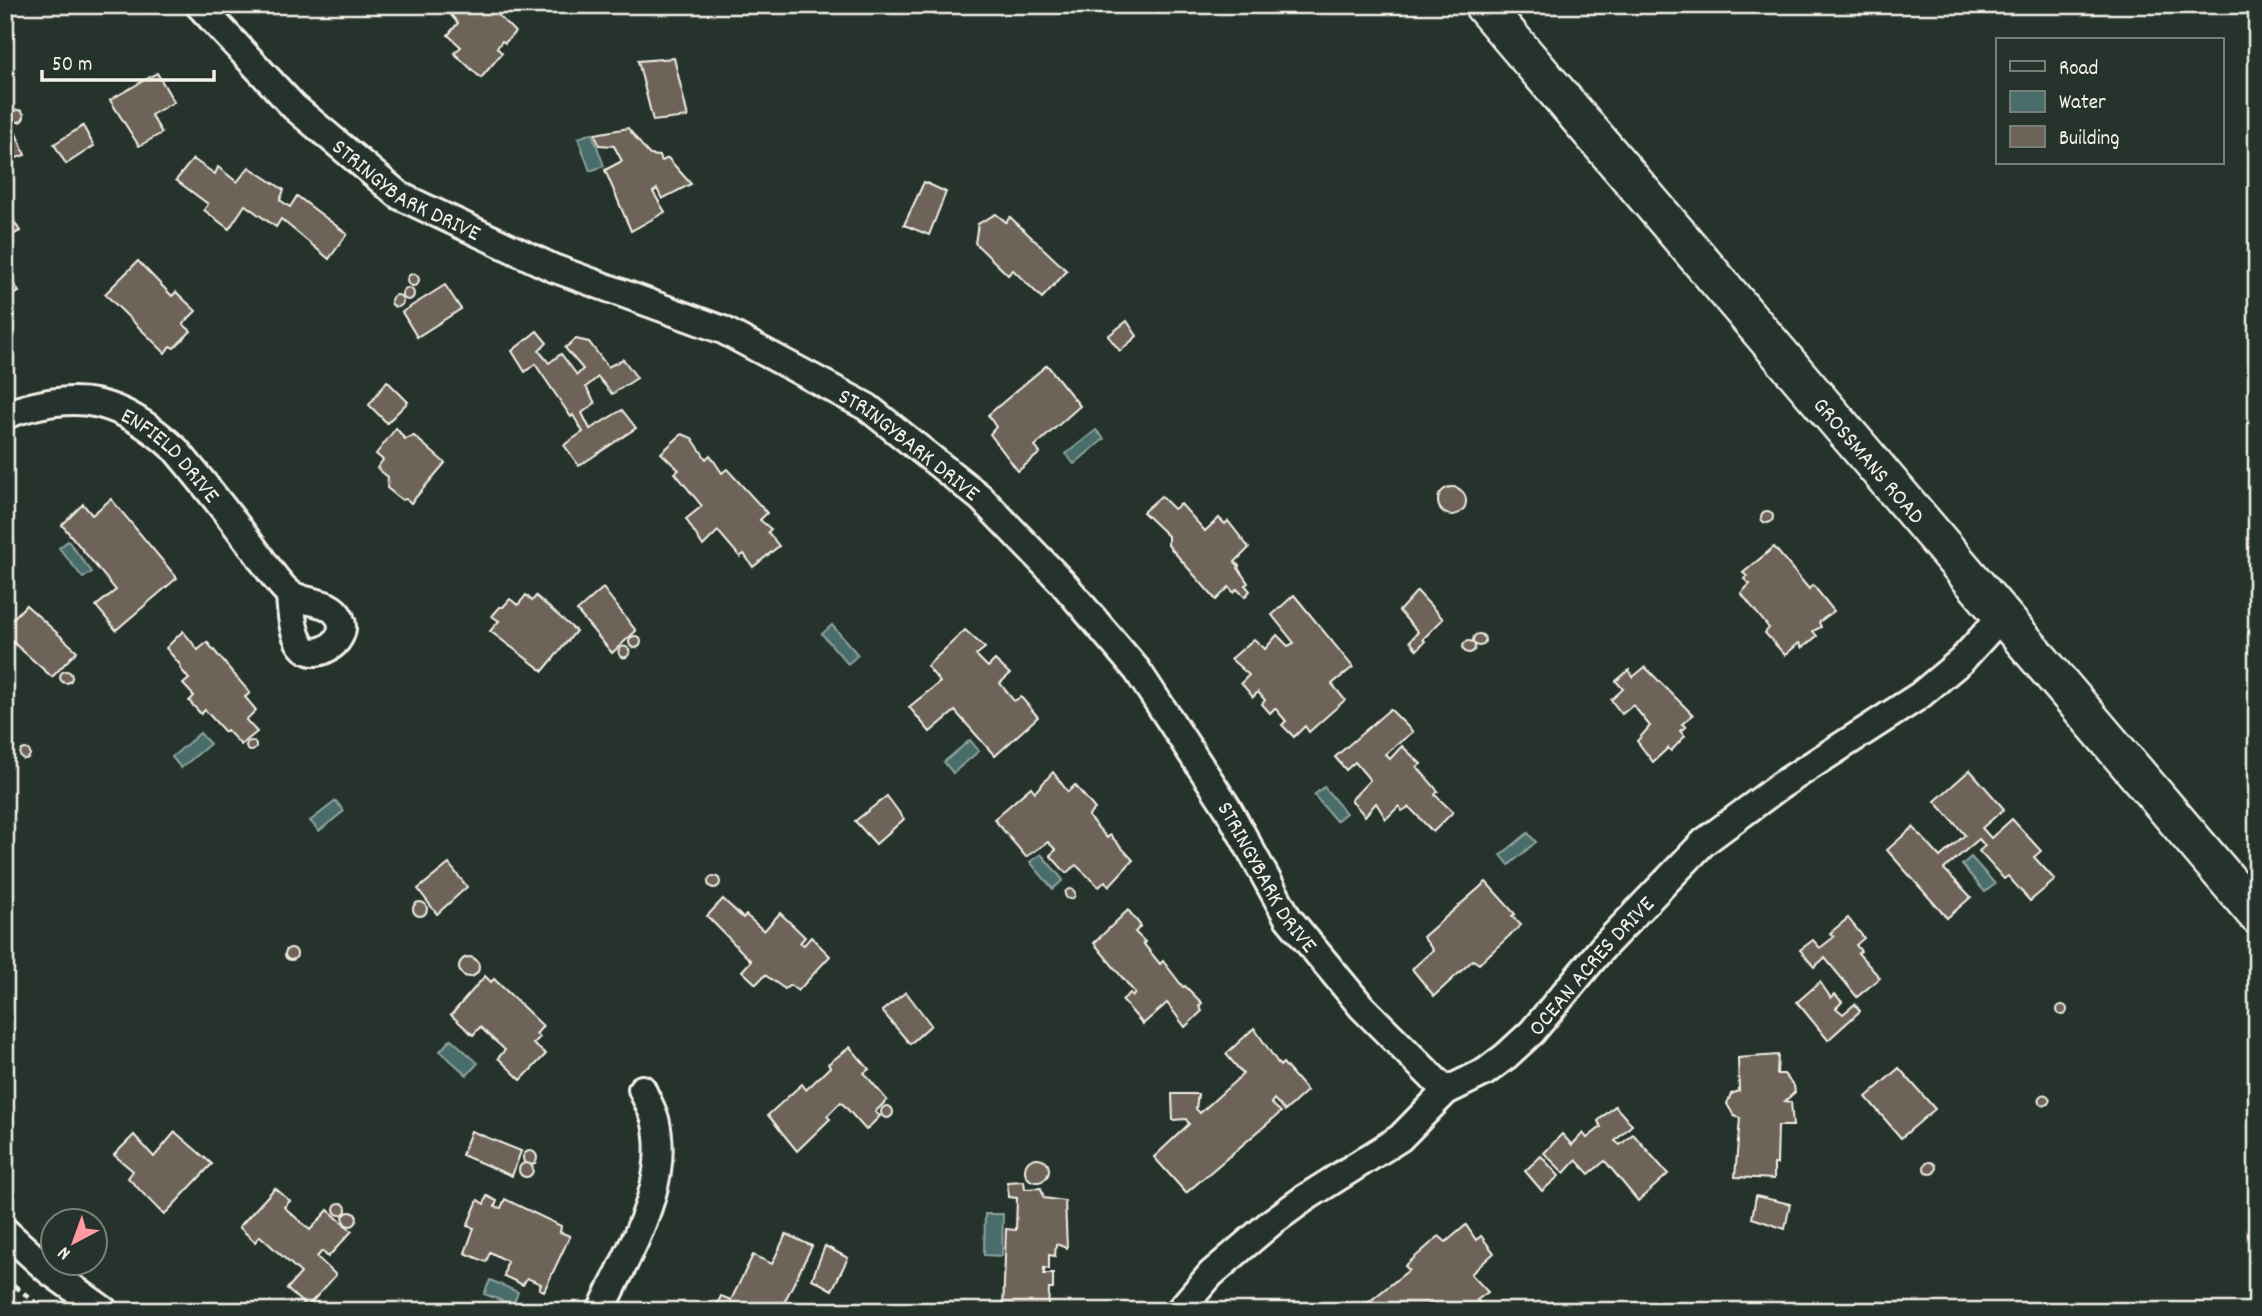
<svg xmlns="http://www.w3.org/2000/svg" width="2262" height="1316" viewBox="0 0 2262 1316" font-family="Dekko,sans-serif">
<style>
.water{fill:#486d6b;stroke:#8da29d;stroke-width:2}
.building{fill:#6d6358;stroke:#f4f1e8;stroke-width:2}
.lines{fill:none;stroke-linecap:round;stroke-linejoin:round}
.street-casing{stroke:#f4f1e8;stroke-width:32}
.secondary-casing{stroke:#f4f1e8;stroke-width:42}
.path{stroke:#f4f1e8;stroke-width:4.5;stroke-dasharray:7 5;stroke-linecap:butt}
.street{stroke:#26332d;stroke-width:26}
.secondary{stroke:#26332d;stroke-width:37}
.labels{text-anchor:middle;stroke-width:7;stroke-linejoin:round;paint-order:stroke}
.street-label{font-size:23px;fill:#f4f1e8;stroke:#26332d}
</style>
<rect width="100%" height="100%" fill="#26332d"/>
<filter id="ink" filterUnits="userSpaceOnUse"><feTurbulence type="fractalNoise" baseFrequency=".0143" numOctaves="2"/><feDisplacementMap in="SourceGraphic" scale="14" xChannelSelector="R" yChannelSelector="G"/><feConvolveMatrix kernelMatrix="1 2 1 2 8 2 1 2 1" color-interpolation-filters="sRGB"/></filter>
<g filter="url(#ink)">
<!-- water -->
<g class="water">
<polygon points="592,133 604,166 590,171 578,138"/>
<polygon points="1096,430 1104,439 1074,464 1066,454"/>
<polygon points="68,541 92,572 83,578 59,548"/>
<polygon points="832,625 858,655 848,664 822,634"/>
<polygon points="200,733 210,744 181,768 172,757"/>
<polygon points="970,740 979,751 953,773 944,762"/>
<polygon points="1324,787 1346,813 1336,821 1314,795"/>
<polygon points="336,801 344,811 319,831 310,821"/>
<polygon points="1528,833 1536,842 1509,865 1501,855"/>
<polygon points="1041,854 1063,880 1053,889 1030,862"/>
<polygon points="1971,857 1995,884 1985,892 1962,865"/>
<polygon points="451,1039 478,1063 467,1075 440,1051"/>
<polygon points="985,1214 1003,1214 1002,1256 984,1255"/>
<polygon points="490,1280 518,1292 513,1305 484,1294"/>
</g>
<!-- building -->
<g class="building">
<polygon points="442,5 488,5 515,32 505,43 502,41 497,48 502,53 481,78 454,53 461,47 448,35 458,23"/>
<polygon points="674,58 688,117 653,121 638,61"/>
<polygon points="157,73 174,102 151,115 162,133 139,146 110,100"/>
<circle cx="18" cy="116" r="6"/>
<polygon points="10,119 25,155 5,162 5,121"/>
<polygon points="83,126 94,146 66,164 54,144"/>
<polygon points="628,128 647,152 650,155 659,156 662,161 668,158 691,184 662,199 657,189 653,192 665,212 631,231 605,170 622,161 614,146 599,145 595,134"/>
<polygon points="193,159 215,174 218,167 237,182 249,167 284,190 280,200 290,207 297,196 347,234 329,259 281,219 276,227 245,205 229,229 204,210 208,204 176,180"/>
<polygon points="924,182 946,192 929,235 904,225"/>
<polygon points="5,207 20,231 5,239"/>
<polygon points="996,214 1006,222 1010,217 1067,271 1042,298 1013,270 1008,275 975,243 978,224"/>
<polygon points="138,261 172,296 176,292 196,311 183,324 191,331 174,348 170,346 165,353 105,294"/>
<polygon points="5,269 19,292 5,298"/>
<circle cx="413" cy="280" r="6"/>
<polygon points="445,285 461,309 417,337 402,312"/>
<circle cx="408" cy="294" r="6"/>
<circle cx="397" cy="301" r="6"/>
<polygon points="1127,321 1137,336 1120,351 1108,336"/>
<polygon points="537,331 547,343 539,351 549,363 561,354 577,375 583,369 565,348 576,339 589,342 608,367 623,359 637,378 612,394 598,377 586,387 595,403 582,413 590,429 622,410 636,428 579,466 564,445 583,432 573,415 571,417 535,364 525,372 512,351"/>
<polygon points="1047,365 1080,406 1035,446 1040,453 1018,471 990,434 996,427 988,415"/>
<polygon points="387,381 408,402 387,423 369,405"/>
<polygon points="396,428 405,439 414,436 445,463 411,503 406,499 402,500 387,488 388,477 377,468 383,460 376,454"/>
<polygon points="682,434 692,438 706,459 710,455 722,473 727,469 767,513 760,520 771,529 768,532 779,546 753,567 744,554 740,557 718,531 703,546 686,519 702,506 675,473 679,470 661,453"/>
<circle cx="1452" cy="501" r="14"/>
<polygon points="1161,496 1174,509 1181,504 1205,531 1219,518 1225,524 1228,521 1249,548 1235,562 1239,566 1238,568 1248,583 1245,585 1250,591 1245,597 1237,589 1234,593 1229,587 1216,600 1168,545 1168,536 1143,512"/>
<polygon points="111,499 177,578 116,630 96,606 116,590 62,525 83,504 92,515"/>
<circle cx="1767" cy="517" r="6"/>
<polygon points="1774,547 1809,589 1813,585 1834,611 1819,622 1821,627 1813,631 1817,636 1802,648 1799,643 1785,655 1765,633 1769,628 1741,593 1750,584 1744,579 1747,576 1743,573"/>
<polygon points="603,588 636,631 612,653 577,611"/>
<polygon points="1417,591 1443,619 1423,639 1425,641 1417,650 1410,641 1418,632 1399,611"/>
<polygon points="526,595 532,601 536,596 576,631 543,671 490,631 499,621 492,616 500,607 503,607 510,599 518,605"/>
<polygon points="1294,595 1353,667 1332,684 1345,700 1309,732 1305,726 1294,737 1282,725 1286,721 1275,708 1270,713 1262,704 1265,700 1258,692 1253,697 1241,683 1249,675 1231,659 1254,639 1265,649 1277,635 1288,646 1294,643 1272,615"/>
<polygon points="26,605 77,651 52,677 5,635 5,627"/>
<polygon points="965,630 985,648 976,655 988,667 995,660 1010,674 1000,683 1014,701 1021,697 1038,717 995,756 955,711 930,732 909,707 940,682 927,666"/>
<polygon points="183,631 198,650 207,642 250,693 245,697 256,710 246,720 257,732 241,745 227,730 225,732 205,710 201,714 189,701 194,696 183,684 189,679 180,668 181,666 166,648"/>
<circle cx="1479" cy="640" r="6"/>
<circle cx="635" cy="642" r="6"/>
<circle cx="1469" cy="647" r="6"/>
<circle cx="624" cy="652" r="5.5"/>
<polygon points="1645,667 1693,715 1682,724 1686,727 1680,731 1685,736 1671,751 1668,748 1653,762 1637,741 1650,726 1633,705 1622,714 1611,700 1623,689 1616,681 1629,670 1633,677"/>
<circle cx="66" cy="677" r="6"/>
<polygon points="1390,709 1413,732 1385,754 1390,759 1402,746 1421,764 1417,767 1438,791 1435,795 1453,812 1433,832 1409,807 1402,811 1399,806 1386,819 1376,803 1365,816 1351,800 1370,780 1355,762 1346,770 1335,757"/>
<circle cx="251" cy="746" r="5"/>
<circle cx="25" cy="754" r="5"/>
<polygon points="1970,770 2004,809 1982,828 1991,838 2012,819 2041,851 2034,857 2055,880 2030,901 2008,876 2004,879 1979,851 1985,846 1979,839 1944,869 1971,897 1947,918 1887,850 1913,827 1940,857 1965,835 1935,801"/>
<polygon points="1053,772 1068,792 1075,785 1095,809 1088,816 1107,838 1110,835 1133,860 1109,886 1105,881 1099,887 1076,865 1066,873 1050,855 1056,850 1048,842 1026,857 994,819 1031,787 1035,792"/>
<polygon points="887,796 904,819 876,844 855,821"/>
<polygon points="449,864 467,887 437,914 418,889"/>
<circle cx="714" cy="882" r="6"/>
<polygon points="1486,882 1515,914 1512,916 1521,925 1479,964 1473,960 1434,996 1412,969 1433,950 1423,937"/>
<circle cx="1070" cy="894" r="5"/>
<polygon points="723,899 743,918 746,915 764,931 780,913 805,937 800,943 804,945 811,937 830,956 798,991 790,985 785,989 765,975 756,984 742,971 751,961 707,916"/>
<circle cx="420" cy="909" r="7"/>
<polygon points="1128,910 1141,926 1135,932 1145,942 1143,943 1160,964 1163,961 1183,987 1185,986 1202,1003 1199,1006 1202,1011 1185,1027 1167,1003 1143,1024 1122,1000 1130,993 1133,996 1135,993 1094,943"/>
<polygon points="1848,918 1864,938 1856,945 1861,951 1858,953 1880,978 1857,997 1825,958 1814,967 1800,950 1813,940 1820,948 1834,937 1830,933"/>
<circle cx="291" cy="954" r="6"/>
<circle cx="469" cy="967" r="10"/>
<polygon points="485,976 491,982 494,979 543,1026 536,1034 540,1037 533,1044 546,1054 521,1080 498,1058 505,1050 480,1027 473,1035 451,1015"/>
<polygon points="1820,982 1831,998 1835,994 1842,1002 1836,1008 1843,1014 1855,1004 1860,1011 1828,1040 1797,1002"/>
<polygon points="906,992 931,1025 910,1044 882,1011"/>
<circle cx="2062" cy="1010" r="5"/>
<polygon points="1254,1028 1280,1066 1283,1063 1307,1091 1285,1111 1274,1099 1271,1103 1281,1112 1186,1193 1154,1157 1189,1124 1186,1119 1173,1120 1172,1094 1198,1094 1196,1109 1200,1113 1243,1074 1226,1054"/>
<polygon points="850,1047 869,1069 864,1073 887,1100 875,1112 880,1116 866,1130 841,1102 827,1116 830,1119 797,1151 768,1115 802,1084 806,1090 830,1067 828,1064"/>
<polygon points="1778,1055 1777,1074 1784,1074 1794,1086 1795,1092 1785,1101 1791,1102 1793,1126 1778,1126 1777,1164 1774,1164 1774,1179 1735,1177 1740,1118 1734,1116 1727,1104 1731,1094 1739,1091 1738,1058"/>
<polygon points="1899,1068 1935,1109 1901,1138 1866,1097"/>
<circle cx="2044" cy="1100" r="5.5"/>
<circle cx="887" cy="1112" r="6"/>
<polygon points="1615,1106 1632,1125 1615,1141 1620,1145 1633,1134 1668,1174 1638,1201 1605,1161 1589,1174 1576,1160 1564,1173 1544,1153 1562,1134 1572,1145 1583,1133 1587,1138 1601,1127 1598,1121"/>
<polygon points="471,1131 521,1151 512,1176 462,1155"/>
<polygon points="175,1132 212,1164 164,1215 128,1178 133,1171 114,1155 134,1135 154,1157"/>
<circle cx="530" cy="1158" r="7"/>
<polygon points="1541,1156 1559,1176 1542,1191 1525,1171"/>
<circle cx="1037" cy="1170" r="12"/>
<circle cx="1930" cy="1168" r="6"/>
<circle cx="526" cy="1170" r="7"/>
<polygon points="1024,1181 1025,1189 1041,1188 1044,1198 1065,1201 1067,1248 1056,1244 1055,1256 1049,1255 1049,1269 1044,1268 1044,1274 1053,1274 1053,1289 1049,1289 1048,1311 1003,1311 1006,1229 1016,1230 1017,1198 1009,1197 1007,1182"/>
<polygon points="275,1188 290,1201 284,1207 310,1230 328,1210 352,1231 328,1257 322,1251 317,1257 336,1275 307,1307 287,1289 301,1273 260,1236 255,1242 239,1227"/>
<polygon points="487,1196 497,1201 495,1207 501,1208 505,1199 561,1226 560,1232 570,1236 544,1291 539,1289 541,1284 527,1278 523,1285 504,1276 507,1261 490,1252 486,1262 465,1253 474,1228 467,1226 478,1200 484,1204"/>
<polygon points="1756,1196 1790,1204 1785,1229 1752,1218"/>
<circle cx="340" cy="1209" r="6"/>
<circle cx="350" cy="1219" r="7"/>
<polygon points="1466,1225 1476,1240 1481,1236 1494,1253 1471,1274 1488,1292 1477,1300 1481,1304 1472,1311 1439,1311 1431,1302 1422,1311 1361,1311 1360,1309 1409,1270 1405,1266 1439,1236 1446,1242"/>
<polygon points="786,1234 812,1246 780,1311 714,1311 721,1296 731,1300 753,1255 772,1264"/>
<polygon points="825,1246 848,1258 832,1290 812,1279"/>
</g>
<g class="lines">
<defs>
<g id="street">
<path id="s1" d="M199,5L294,107L400,196L553,268L723,330L867,407L981,498L1062,582L1137,670L1227,807L1288,918L1362,1007L1446,1091"/>
<path id="s2" d="M5,415C76,389 120,398 176,450C201,480 226,511 249,542C262,558 274,580 289,593C304,605 330,598 340,618C346,631 337,644 326,649C293,665 291,613 290,594"/>
<polyline points="5,1231 49,1271 105,1311"/>
<path d="M601,1311C627,1253 672,1186 655,1119C652,1109 646,1099 642,1089"/>
<path id="s3" d="M1179,1311L1211,1274L1272,1222L1305,1198L1400,1138L1446,1091L1485,1072L1506,1056L1532,1032L1603,947L1704,842L1781,785L1919,696L1961,661L2001,617"/>
</g>
<g id="secondary">
<path id="s4" d="M1483,5L2257,915"/>
</g>
</defs>
<!-- street casing -->
<use href="#street" class="street-casing"/>
<!-- secondary casing -->
<use href="#secondary" class="secondary-casing"/>
<!-- path -->
<polyline class="path" points="5,1278 46,1311"/>
<!-- street -->
<use href="#street" class="street"/>
<!-- secondary -->
<use href="#secondary" class="secondary"/>
</g>
</g>
<g class="labels">
<!-- street labels -->
<g class="street-label">
<text dy="8" stroke="none"><textPath href="#s1" startOffset="280">STRINGYBARK DRIVE</textPath></text>
<text dy="8" stroke="none"><textPath href="#s1" startOffset="847">STRINGYBARK DRIVE</textPath></text>
<text dy="8" stroke="none"><textPath href="#s2" startOffset="186">ENFIELD DRIVE</textPath></text>
<text dy="8" stroke="none"><textPath href="#s4" startOffset="597">GROSSMANS ROAD</textPath></text>
<text dy="8" stroke="none"><textPath href="#s1" startOffset="1414">STRINGYBARK DRIVE</textPath></text>
<text dy="8" stroke="none"><textPath href="#s3" startOffset="542">OCEAN ACRES DRIVE</textPath></text>
</g>
</g>
<!-- margin -->
<rect width="2262" height="1316" fill="none" stroke="#26332d" stroke-width="28"/>
<rect x="14" y="14" width="2234" height="1288" fill="none" stroke="#f4f1e8" stroke-width="2.5" filter="url(#ink)"/>
<!-- legend -->
<rect x="1996" y="38" width="228" height="126" fill="#26332d" stroke="#787f78" stroke-width="2"/>
<rect x="2010" y="61" width="35" height="10" fill="#26332d" stroke="#787f78" stroke-width="2"/>
<text x="2059" y="74" font-size="21" fill="#f4f1e8">Road</text>
<rect x="2010" y="91" width="35" height="21" fill="#486d6b" stroke="#787f78" stroke-width="2"/>
<text x="2059" y="108" font-size="21" fill="#f4f1e8">Water</text>
<rect x="2010" y="126" width="35" height="21" fill="#6d6358" stroke="#787f78" stroke-width="2"/>
<text x="2059" y="144" font-size="21" fill="#f4f1e8">Building</text>
<!-- north arrow -->
<g transform="translate(74 1242) rotate(221)"><circle r="33" fill="#26332d" stroke="#787f78" stroke-width="2"/>
<path d="M0-5L12 26L0 18L-12 26Z" fill="#ff9aa2"/>
<text y="-10" font-size="19" font-weight="bold" text-anchor="middle" fill="#f4f1e8">N</text>
</g>
<!-- scale -->
<path d="M42 70v10h172v-10" fill="none" stroke="#f4f1e8" stroke-width="3.5"/>
<text x="52" y="70" font-size="21" fill="#f4f1e8" stroke="#26332d" stroke-width="5" paint-order="stroke">50 m</text>
</svg>
